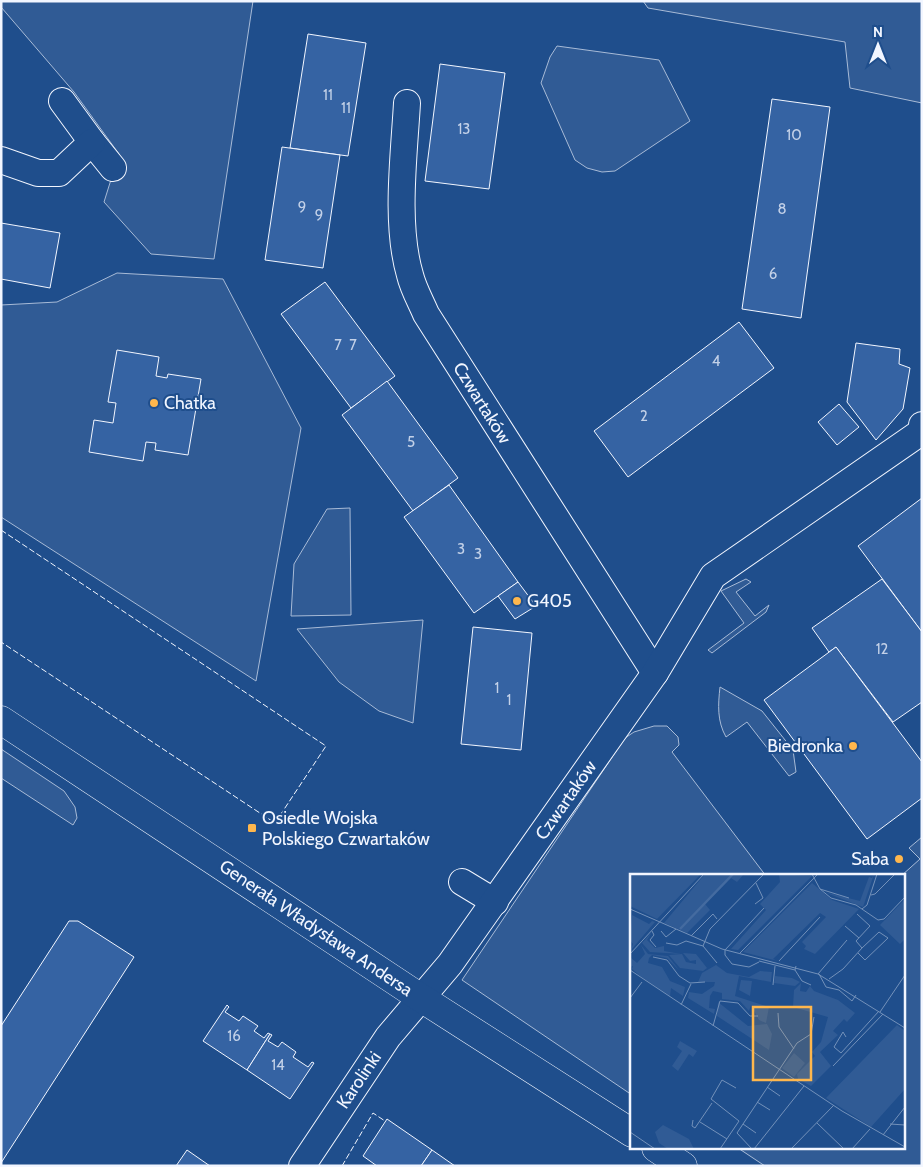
<svg xmlns="http://www.w3.org/2000/svg" width="923" height="1167" viewBox="0 0 923 1167" font-family="Cabin,sans-serif">
<style>
.green{fill:#305b95;stroke:#a8bbd7}
.building{fill:#3563a3;stroke:#f2f6ff}
.lines{fill:none;stroke-linecap:round;stroke-linejoin:round}
.minor-casing{stroke:#f2f6ff;stroke-width:28}
.tertiary-casing{stroke:#f2f6ff;stroke-width:29}
.minor{stroke:#1f4e8c;stroke-width:26}
.tertiary{stroke:#1f4e8c;stroke-width:28}
.fence{stroke:#f2f6ff;stroke-width:1;stroke-dasharray:6 2.5;stroke-linecap:butt}
.poi-dot{fill:#ffb74d;stroke:#1f4e8c;stroke-width:2}
.labels{text-anchor:middle;stroke-width:4;stroke-linejoin:round;paint-order:stroke}
.number-label{font-size:15px;fill:#c3d1e8}
.poi-label{font-size:18px;fill:#f2f6ff;stroke:#1f4e8c;text-anchor:start}
.street-label{font-size:18px;fill:#f2f6ff;stroke:#1f4e8c}
.inset-river{fill:none;stroke:#446ba0;stroke-width:2.5}
.inset-road{fill:none;stroke:#7391ba;stroke-width:1}
.view{fill:#ffb74d;fill-opacity:0.15;stroke:#ffb74d;stroke-width:2.5}
.inset-edge{fill:none;stroke:#f2f6ff;stroke-width:2.5}
</style>
<rect width="100%" height="100%" fill="#1f4e8c"/>
<!-- green -->
<g class="green">
<polygon points="1,1 253,1 214,259 151,254 104,202 119,154 74,92 1,7"/>
<polygon points="643,1 922,1 922,103 850,88 845,42 648,8"/>
<polygon points="557,46 659,60 690,121 615,171 602,172 587,168 575,160 541,83 550,57"/>
<polygon points="117,273 223,279 301,428 256,681 1,517 1,305 57,302"/>
<polygon points="350,508 351,615 291,616 294,564 327,509"/>
<polygon points="746,579 751,582 736,592 755,616 769,605 766,612 712,653 708,650 744,623 721,591"/>
<polygon points="423,620 413,723 379,711 339,682 297,629"/>
<path d="M720,687L762,711L793,750L796,772L789,776L747,722L726,737C717,721 718,705 720,687Z"/>
<polygon points="654,726 667,726 678,737 679,745 672,752 766,876 632,876 632,1095 462,980 625,738 634,732"/>
<polygon points="1,749 64,791 75,807 77,818 73,825 1,778"/>
<polygon points="922,837 922,1166 765,1166 738,1148 904,1148 904,876 901,876 920,859 909,848"/>
</g>
<!-- building -->
<g class="building">
<polygon points="308,34 366,43 348,156 290,148"/>
<polygon points="440,64 505,73 489,189 425,181"/>
<polygon points="772,99 830,107 801,318 742,309"/>
<polygon points="282,147 340,155 323,268 265,260"/>
<polygon points="1,223 60,233 50,288 1,279"/>
<polygon points="325,282 395,376 351,408 281,314"/>
<polygon points="739,322 774,368 628,477 594,431"/>
<polygon points="856,343 900,349 899,364 910,368 903,409 876,440 847,402"/>
<polygon points="117,350 159,357 156,376 167,378 168,374 201,379 188,455 155,450 156,443 146,442 143,461 89,452 94,420 113,423 116,403 108,402"/>
<polygon points="387,381 458,478 413,511 342,415"/>
<polygon points="839,404 859,427 837,445 818,422"/>
<polygon points="449,485 518,582 474,613 404,517"/>
<polygon points="922,498 922,632 858,546"/>
<polygon points="882,579 922,632 922,702 893,722 836,647 829,652 812,628"/>
<polygon points="518,582 536,606 515,619 498,596"/>
<polygon points="473,627 532,633 521,750 461,744"/>
<polygon points="836,647 922,762 922,798 867,839 764,700"/>
<polygon points="69,921 78,921 134,957 1,1163 1,1026"/>
<polygon points="227,1005 229,1007 225,1012 239,1021 243,1016 258,1026 254,1031 264,1038 268,1033 270,1034 247,1070 203,1041"/>
<polygon points="270,1034 272,1035 268,1041 278,1047 282,1042 296,1052 293,1057 308,1067 312,1062 314,1063 290,1099 247,1070"/>
<polygon points="387,1119 432,1150 421,1166 377,1166 363,1156"/>
<polygon points="187,1150 210,1166 176,1166"/>
<polygon points="432,1150 455,1166 421,1166"/>
</g>
<g class="lines">
<defs>
<g id="minor">
<polyline points="62,101 92,142 113,168"/>
<path d="M407,103C404,156 395,224 410,275C413,288 421,302 426,314L655,673"/>
<polyline points="1,160 38,173 59,173 92,142"/>
<polyline points="462,882 495,902"/>
<polyline points="302,1166 388,1037 450,964 600,751 655,673 713,576 921,432 922,425"/>
</g>
<g id="tertiary">
<polyline points="1,720 421,998 632,1133"/>
<polyline points="656,1148 683,1166"/>
</g>
</defs>
<!-- minor casing -->
<use href="#minor" class="minor-casing"/>
<!-- tertiary casing -->
<use href="#tertiary" class="tertiary-casing"/>
<!-- minor -->
<use href="#minor" class="minor"/>
<!-- tertiary -->
<use href="#tertiary" class="tertiary"/>
<!-- fence -->
<g class="fence">
<polyline points="1,530 326,746 275,823 1,642"/>
<polyline points="342,1166 373,1113 385,1121"/>
</g>
</g>
<!-- markers -->
<g class="poi-dot">
<circle cx="154" cy="403" r="5"/>
<circle cx="517" cy="601" r="5"/>
<circle cx="853" cy="746" r="5"/>
<rect x="247" y="823" width="10" height="10" rx="2.5"/>
<circle cx="899" cy="859" r="5"/>
</g>
<g class="labels">
<!-- number labels -->
<g class="number-label">
<text x="328" y="100">11</text>
<text x="346" y="113">11</text>
<text x="464" y="134">13</text>
<text x="794" y="140">10</text>
<text x="302" y="212">9</text>
<text x="782" y="214">8</text>
<text x="319" y="220">9</text>
<text x="773" y="279">6</text>
<text x="338" y="350">7</text>
<text x="353" y="350">7</text>
<text x="716" y="366">4</text>
<text x="644" y="421">2</text>
<text x="411" y="447">5</text>
<text x="461" y="554">3</text>
<text x="478" y="559">3</text>
<text x="882" y="654">12</text>
<text x="497" y="693">1</text>
<text x="509" y="705">1</text>
<text x="234" y="1041">16</text>
<text x="278" y="1070">14</text>
</g>
<!-- poi labels -->
<g class="poi-label">
<text x="164" y="409">Chatka</text>
<text x="527" y="607">G405</text>
<text x="843" y="752" text-anchor="end">Biedronka</text>
<text x="262" y="824">Osiedle Wojska<tspan x="262" dy="21">Polskiego Czwartaków</tspan></text>
<text x="889" y="865" text-anchor="end">Saba</text>
</g>
<!-- street labels -->
<g class="street-label">
<text transform="translate(482 403) rotate(58)" y="6">Czwartaków</text>
<text transform="translate(566 800) rotate(-55)" y="6">Czwartaków</text>
<text transform="translate(316 928) rotate(34)" y="6">Generała Władysława Andersa</text>
<text transform="translate(359 1080) rotate(-56)" y="6">Karolinki</text>
</g>
</g>
<!-- overview -->
<g transform="translate(630 874)">
<rect width="275" height="275" fill="#1f4e8c"/>
<path d="M0,0H71L27,45L0,32ZM75,0H114L107,8L101,4L75,30L80,36L57,59L34,49ZM149,0L182,2L108,76L101,75L136,36L130,30L150,8ZM244,0L233,33L194,18L230,27L239,3L242,4ZM182,9L202,26L229,35L185,80L174,75L176,72L172,68L196,43L190,39L143,85L148,87L113,78ZM275,25V65L270,70L250,51ZM2,41L19,50L22,47L25,48L1,76L3,70L0,66ZM22,58L17,66L25,74L34,72V77L51,80L20,78L12,69ZM11,71L18,80L38,82L49,96L37,84L22,81L19,84L18,89L32,93L40,107L55,113L53,122L41,114L40,122L10,102L2,95L3,92L0,93V83L7,89L15,80ZM53,79L66,80L77,94L73,97L50,94L39,81L52,80L56,88L66,90V86L60,87ZM86,91L97,99L119,103L130,97L142,98L141,108L109,102L105,122L139,133L136,149L129,146L121,131L119,137L110,127L92,125V119L83,117L80,122L79,134L85,135L84,140L58,124L59,118L72,120L84,112L85,108H68L72,99ZM145,102L162,104L170,108L165,112L144,109ZM111,106L122,107L120,122L109,116ZM171,109L170,117L176,118L180,112L184,117L208,126L225,139L217,148L214,145L203,157L208,161L190,178L201,192L181,212L168,205L167,200L185,182L182,178L191,168L198,143L163,133L164,116ZM88,128L118,152L137,150L142,160L139,176L87,142ZM267,151L275,157V215L241,253L196,224ZM50,167L67,177L63,183L59,180L48,197L42,192L52,177L47,173ZM164,179L175,189L164,203L152,194ZM33,251L59,265L64,275H38L29,269L25,258Z" fill="#305b95"/>
<path class="inset-river" d="M50,55L103,0"/>
<path class="inset-road" d="M182,0L190,15L219,24M190,15L201,24L226,31L248,46L254,45L275,23M241,21L245,20L265,0M125,30L133,24L126,9M0,35L92,75L188,100L275,154M232,35L237,31L247,0M227,40L240,52L226,67L232,74M215,52L229,64M22,57L24,61L20,66L26,73M31,57L36,63L46,55M61,62L83,40L87,45M36,69L47,71L56,67L73,72M95,76L134,34M95,76V81L102,90L119,93L129,88M110,79L188,0M0,80L74,0M23,83L37,86L49,102L60,109L75,108M129,87L165,96M149,87L190,43M87,89L73,72L80,55L134,0M166,92L165,96L172,107L181,111M0,96L212,237L275,273M188,100L217,66M189,100L196,113L209,116L222,127L226,121M199,105L213,95L232,74L249,58L258,64L235,86L228,79M143,111L145,92M0,124L12,108M51,131L61,110M250,138L275,101M148,139L149,153L164,175M83,152L90,127L108,129L120,142H128M216,163L213,158L204,173L211,179L249,137M203,192L253,140M137,213L150,222M127,228L140,236M63,246L62,252L65,254L82,229M70,248L97,265M187,249L214,275M113,250L126,259M260,250L275,251M0,258L25,275M253,261L275,233M90,275L109,247L81,225L92,206L106,214M122,275L107,259L167,169L181,160L184,143M124,275L174,212M161,275L204,231M222,275L240,255"/>
<path class="view" d="M123,133H181V206H123Z"/>
<rect width="275" height="275" class="inset-edge"/>
</g>
<!-- border -->
<rect width="923" height="1167" fill="none" stroke="#f2f6ff" stroke-width="5"/>
<!-- north arrow -->
<g transform="translate(878 45)" stroke="#1f4e8c" stroke-width="4" paint-order="stroke">
<path d="M0-4L9 19L0 12L-9 19Z" fill="#f2f6ff"/>
<text y="-8" font-size="14" font-weight="bold" text-anchor="middle" fill="#f2f6ff">N</text>
</g>
</svg>
